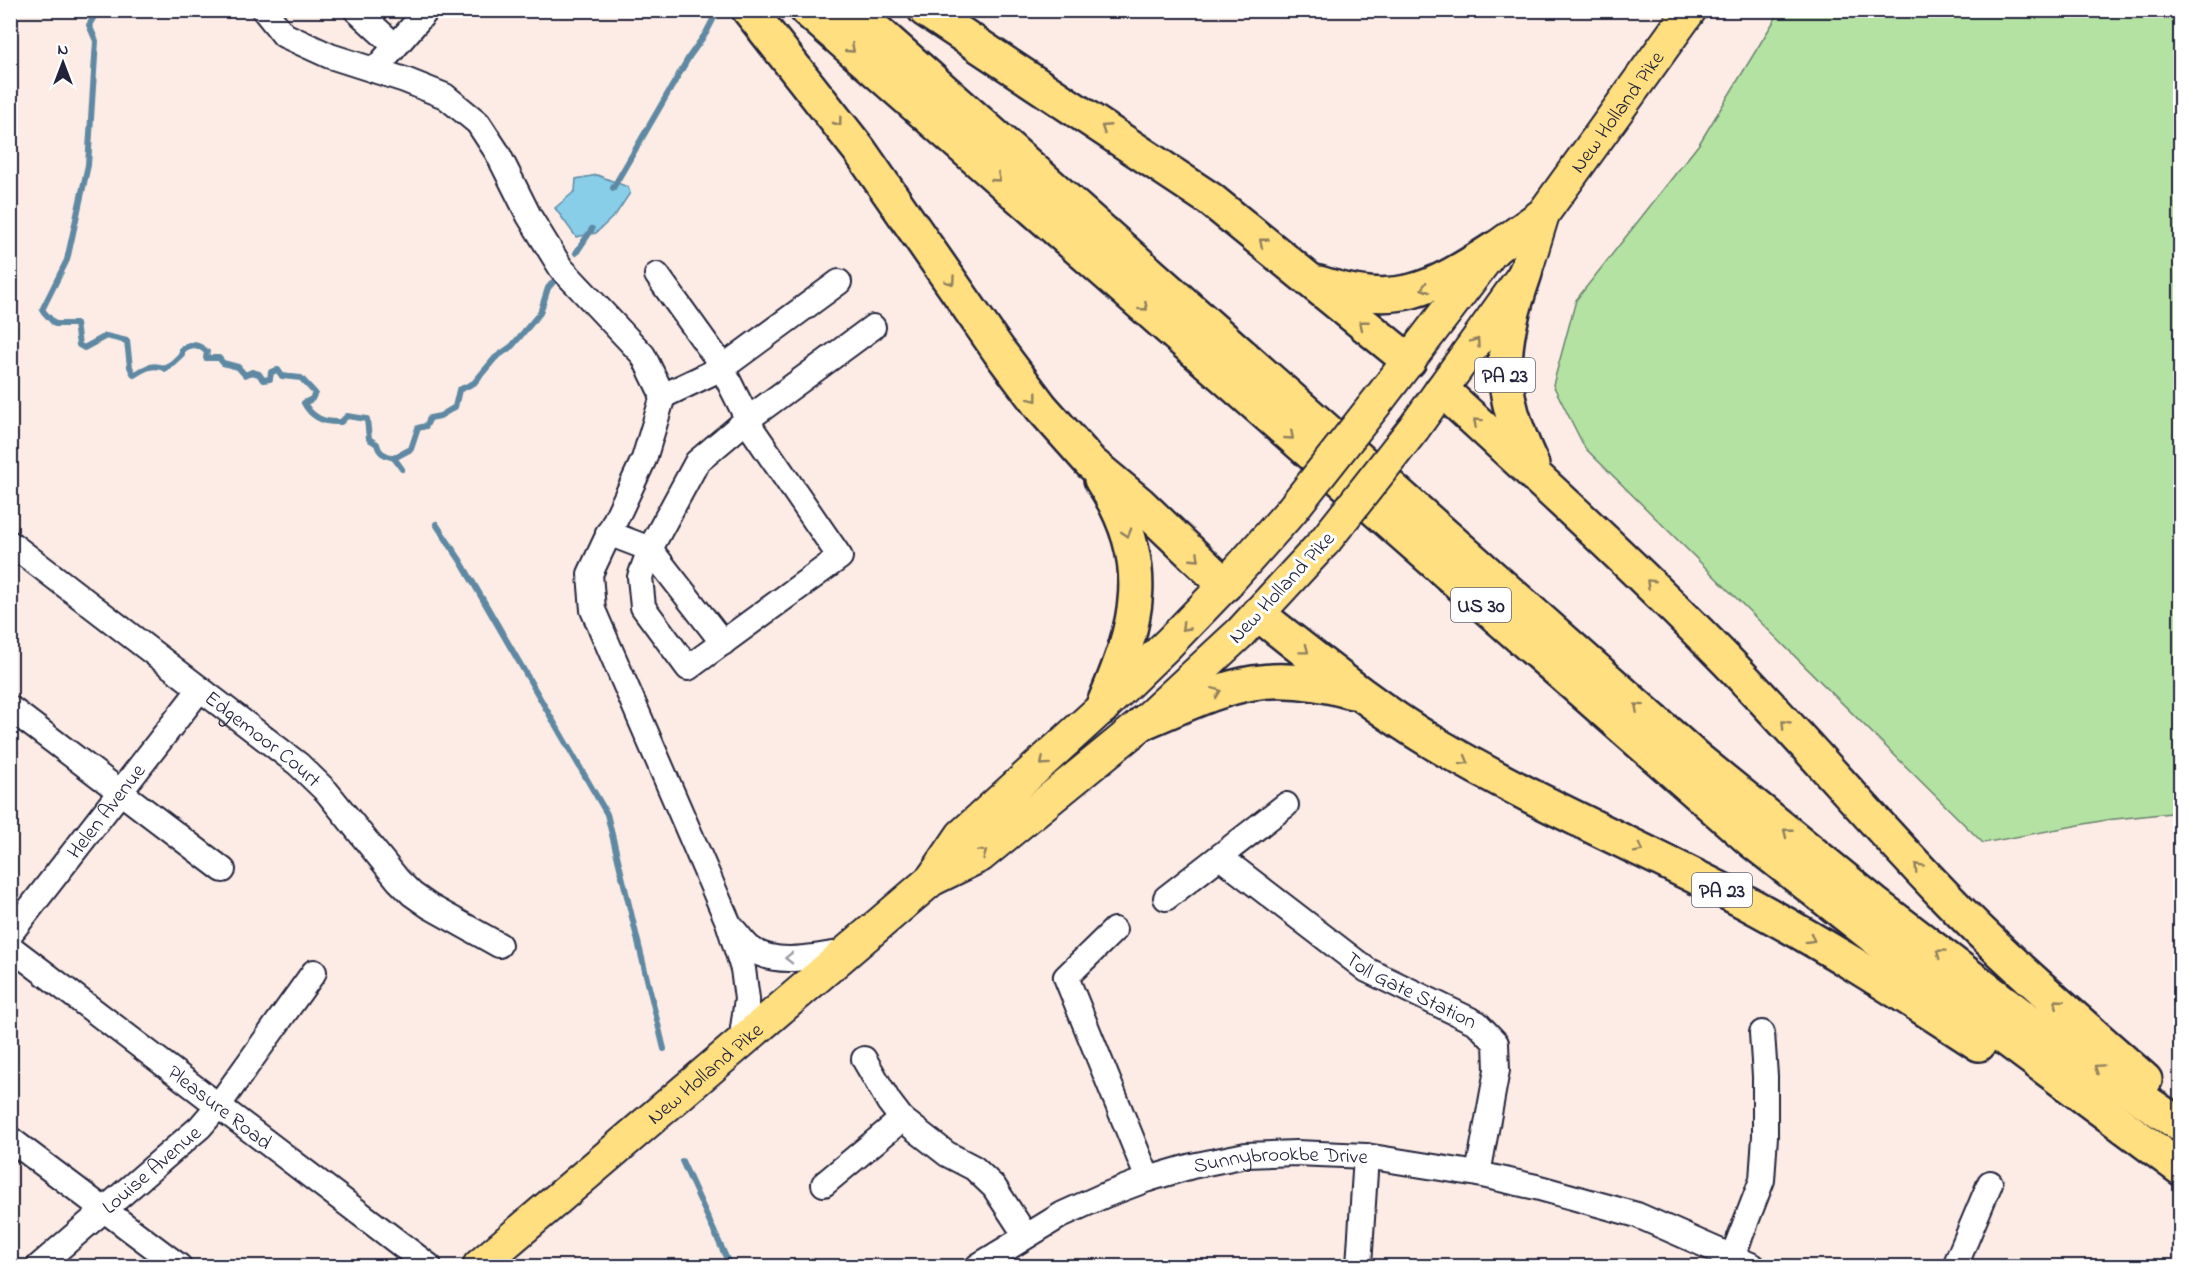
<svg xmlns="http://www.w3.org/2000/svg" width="2191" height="1277" viewBox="0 0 2191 1277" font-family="'Indie Flower',sans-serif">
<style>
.green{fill:#b3e2a2;stroke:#6a826e;stroke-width:1.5}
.water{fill:#88cee9;stroke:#5f89a3;stroke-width:1.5}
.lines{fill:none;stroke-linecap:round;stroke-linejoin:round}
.stream{stroke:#5f89a3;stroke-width:6}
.minor-casing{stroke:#22223b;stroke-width:28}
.major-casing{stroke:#22223b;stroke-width:36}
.highway-casing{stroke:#22223b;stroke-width:38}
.minor{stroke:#fff;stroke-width:24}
.major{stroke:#ffdf80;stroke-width:32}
.highway{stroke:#ffdf80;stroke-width:33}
.major-bridge-casing{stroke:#22223b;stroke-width:36;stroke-linecap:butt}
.major-bridge{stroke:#ffdf80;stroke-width:32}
.oneway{stroke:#90805e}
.oneway2{stroke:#9c9ca7}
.labels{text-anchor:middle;stroke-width:6;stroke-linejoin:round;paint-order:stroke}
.shield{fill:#fff;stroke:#646476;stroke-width:1.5}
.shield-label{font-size:20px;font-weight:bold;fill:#22223b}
.street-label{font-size:21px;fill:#22223b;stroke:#fff}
</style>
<rect width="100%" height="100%" fill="#fcece5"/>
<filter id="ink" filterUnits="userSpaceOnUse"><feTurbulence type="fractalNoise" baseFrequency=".0167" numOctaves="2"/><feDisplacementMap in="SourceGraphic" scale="12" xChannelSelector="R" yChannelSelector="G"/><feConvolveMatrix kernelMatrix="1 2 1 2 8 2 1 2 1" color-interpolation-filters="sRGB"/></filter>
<g filter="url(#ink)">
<!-- green -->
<polygon class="green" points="1780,11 2180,11 2180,812 2106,820 1983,843 1585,448 1553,385 1576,300 1699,144"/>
<!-- water -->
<polygon class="water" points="597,175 628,187 630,193 616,214 596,233 576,237 555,208 575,191 576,179"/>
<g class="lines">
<!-- stream -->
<g class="stream">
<path d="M98,10L89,25L96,41L88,165L67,260L42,310L55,324H76L79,345L84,348L106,336L127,341L130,367L134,375C145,368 153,363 166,369L182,354V349C193,343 198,344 207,352L206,358H219L223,363L238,367L245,375L252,372L259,374L263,380L270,379L271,372L278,370L282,376L301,378L315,393L312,399L304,403C312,418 324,423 341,422L347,416L367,419L369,439L377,444C379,454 385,455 394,458L402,469"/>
<polyline points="613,188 689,57 706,33 718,10"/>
<polyline points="576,253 592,229"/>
<polyline points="394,458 411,449 418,428 426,426 430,418 440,416 455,407 459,390 474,383 495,358 512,346 540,313 548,288 560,274"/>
<polyline points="436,524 460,560 607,814 664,1049"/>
<polyline points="682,1161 730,1266"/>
</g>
<defs>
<g id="minor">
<polyline points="264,10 284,35 330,56 405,80 445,96 478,123 497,152 529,216 561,268 643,355 663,396 644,459 590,574 593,610 728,922 743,969 747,999 741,1043"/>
<polyline points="356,10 394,45"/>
<polyline points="375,70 427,10"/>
<polyline points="663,396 722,368 839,282"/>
<polyline points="608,533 650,549 640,577 643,607 688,668 840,557 754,432 718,360 657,275"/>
<path id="s1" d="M10,543L298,764L327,792L398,880L412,894L429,906L499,945"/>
<polyline points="723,643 650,549 697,462 748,419 873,327"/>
<polyline points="10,708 223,870"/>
<path id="s2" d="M1220,857L1367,970L1477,1023L1496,1043L1497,1070L1478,1174"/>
<polyline points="1166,898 1286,805"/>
<path d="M732,928C738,934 744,944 751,949C777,967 817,956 847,952"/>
<polyline points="1114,930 1066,977 1148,1179"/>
<path id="s3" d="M10,934L200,689"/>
<path id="s4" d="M10,947L429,1266"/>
<polyline points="864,1059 889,1102 902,1119 947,1154 974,1168 994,1187 1026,1236"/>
<polyline points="10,1139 179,1266"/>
<polyline points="824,1184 902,1119"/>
<polyline points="1732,1258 1762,1180 1765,1136 1765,1076 1762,1033"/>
<path id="s5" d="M39,1266L200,1127L218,1106L314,972"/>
<path id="s6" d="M978,1266L1063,1214L1103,1196L1148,1179L1192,1166L1246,1155L1296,1153L1366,1156L1478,1174L1536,1187L1637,1215L1753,1266"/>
<polyline points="1359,1266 1366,1156"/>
<polyline points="1955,1266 1990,1183"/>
</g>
<g id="major">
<path id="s7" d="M1380,398L1494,249L1543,214L1690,10"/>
<polyline points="1414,428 1525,273 1543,214"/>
<polyline points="932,879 962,835 1102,708 1169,643 1225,585 1291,511"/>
<path id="s8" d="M479,1266L931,880L980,856L1144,722L1240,633L1325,541"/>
</g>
<g id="highway">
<polyline points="749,10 860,151 999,351 1041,407 1091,463 1139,503 1225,585"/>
<polyline points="807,10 1752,841 1959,1004 2180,1168"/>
<polyline points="853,10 1696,758 1874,903 2030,1022 2180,1125"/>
<polyline points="925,10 1210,199 1409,361"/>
<path d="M1525,273C1498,351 1497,389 1532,465"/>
<path d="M1319,283C1397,308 1429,291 1494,249"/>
<path d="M1442,390C1538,478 1634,566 1726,660C1799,735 1868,816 1941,892C2005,959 2076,1019 2145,1080"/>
<path d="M1101,479C1155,563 1139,623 1102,708"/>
<path d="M1258,614C1316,659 1372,706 1434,743C1528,799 1629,842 1726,892C1814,937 1896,990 1979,1044"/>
<path d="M1144,722C1225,688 1262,666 1352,692"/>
</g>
</defs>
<!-- minor casing -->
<use href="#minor" class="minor-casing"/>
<!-- major casing -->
<use href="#major" class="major-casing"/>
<!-- highway casing -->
<use href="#highway" class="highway-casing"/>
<!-- minor -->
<use href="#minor" class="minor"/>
<!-- major -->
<use href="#major" class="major"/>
<!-- highway -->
<use href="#highway" class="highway"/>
<defs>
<g id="major-bridge">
<polyline points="1291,511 1380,398"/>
<polyline points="1325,541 1414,428"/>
</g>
</defs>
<!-- major-bridge casing -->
<use href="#major-bridge" class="major-bridge-casing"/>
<!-- major-bridge -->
<use href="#major-bridge" class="major-bridge"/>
</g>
<!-- one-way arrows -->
<defs><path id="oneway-chevron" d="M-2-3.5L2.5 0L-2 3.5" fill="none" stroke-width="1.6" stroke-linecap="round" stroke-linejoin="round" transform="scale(1.5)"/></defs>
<g class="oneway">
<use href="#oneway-chevron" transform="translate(851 49) rotate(41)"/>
<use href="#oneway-chevron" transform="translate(838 122) rotate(53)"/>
<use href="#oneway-chevron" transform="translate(1105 128) rotate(-147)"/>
<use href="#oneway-chevron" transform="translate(997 178) rotate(41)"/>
<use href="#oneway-chevron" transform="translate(1263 242) rotate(-141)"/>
<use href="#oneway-chevron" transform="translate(951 281) rotate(55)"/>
<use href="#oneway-chevron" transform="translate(1425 288) rotate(162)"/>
<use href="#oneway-chevron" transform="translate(1144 307) rotate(41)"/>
<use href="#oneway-chevron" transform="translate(1363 324) rotate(-141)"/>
<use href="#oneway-chevron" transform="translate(1476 342) rotate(-55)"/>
<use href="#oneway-chevron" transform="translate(1034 398) rotate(52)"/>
<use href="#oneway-chevron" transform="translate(1477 422) rotate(-138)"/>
<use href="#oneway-chevron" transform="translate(1290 436) rotate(41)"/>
<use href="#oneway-chevron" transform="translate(1127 533) rotate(73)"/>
<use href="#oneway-chevron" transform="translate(1196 558) rotate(43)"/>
<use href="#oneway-chevron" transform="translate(1650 583) rotate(-136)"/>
<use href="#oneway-chevron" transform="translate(1185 627) rotate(134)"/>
<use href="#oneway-chevron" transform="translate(1305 650) rotate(37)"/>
<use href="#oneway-chevron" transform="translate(1217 692) rotate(-21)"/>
<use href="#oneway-chevron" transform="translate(1638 707) rotate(-138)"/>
<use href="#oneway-chevron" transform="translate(1785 724) rotate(-133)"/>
<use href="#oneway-chevron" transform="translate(1465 761) rotate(30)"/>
<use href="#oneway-chevron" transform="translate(1044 762) rotate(138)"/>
<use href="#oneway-chevron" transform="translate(1787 832) rotate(-141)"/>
<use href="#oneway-chevron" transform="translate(1639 849) rotate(26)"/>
<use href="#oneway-chevron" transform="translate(983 853) rotate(-35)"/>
<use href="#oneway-chevron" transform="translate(1918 867) rotate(-133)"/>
<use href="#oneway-chevron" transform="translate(1811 939) rotate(30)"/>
<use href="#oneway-chevron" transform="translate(1940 953) rotate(-143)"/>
<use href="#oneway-chevron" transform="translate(2058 1003) rotate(-139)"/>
<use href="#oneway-chevron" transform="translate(2098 1068) rotate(-146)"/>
</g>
<use class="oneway2" href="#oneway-chevron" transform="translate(789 958) rotate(179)"/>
</g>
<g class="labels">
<!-- shield labels -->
<g class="shield">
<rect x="1475" y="358" width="60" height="34" rx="4.5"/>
<rect x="1451" y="588" width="60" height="34" rx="4.5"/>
<rect x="1692" y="873" width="60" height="34" rx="4.5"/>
</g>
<g class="shield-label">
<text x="1505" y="382">PA 23</text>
<text x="1481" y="612">US 30</text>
<text x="1722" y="897">PA 23</text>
</g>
<!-- street labels -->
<g class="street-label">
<text dy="7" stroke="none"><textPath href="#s7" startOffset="374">New Holland Pike</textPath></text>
<text transform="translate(1281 587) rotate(-47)" y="7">New Holland Pike</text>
<text dy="7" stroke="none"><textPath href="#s1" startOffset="320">Edgemoor Court</textPath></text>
<text dy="7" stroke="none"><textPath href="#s3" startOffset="156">Helen Avenue</textPath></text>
<text dy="7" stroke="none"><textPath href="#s2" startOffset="234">Toll Gate Station</textPath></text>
<text dy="7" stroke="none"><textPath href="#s8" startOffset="297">New Holland Pike</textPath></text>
<text dy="7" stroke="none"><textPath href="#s4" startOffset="264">Pleasure Road</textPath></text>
<text dy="7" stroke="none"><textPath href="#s6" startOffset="327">Sunnybrookbe Drive</textPath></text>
<text dy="7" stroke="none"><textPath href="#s5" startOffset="148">Louise Avenue</textPath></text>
</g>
</g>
<!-- margin -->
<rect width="2191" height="1277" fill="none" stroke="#fff" stroke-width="36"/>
<rect x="18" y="18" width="2155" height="1241" fill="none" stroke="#22223b" stroke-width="2" filter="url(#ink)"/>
<!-- north arrow -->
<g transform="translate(63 63)" stroke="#ffffff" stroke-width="4.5" paint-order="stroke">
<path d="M0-4.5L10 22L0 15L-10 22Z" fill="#22223b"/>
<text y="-9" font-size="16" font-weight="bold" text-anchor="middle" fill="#22223b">N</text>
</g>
</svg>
